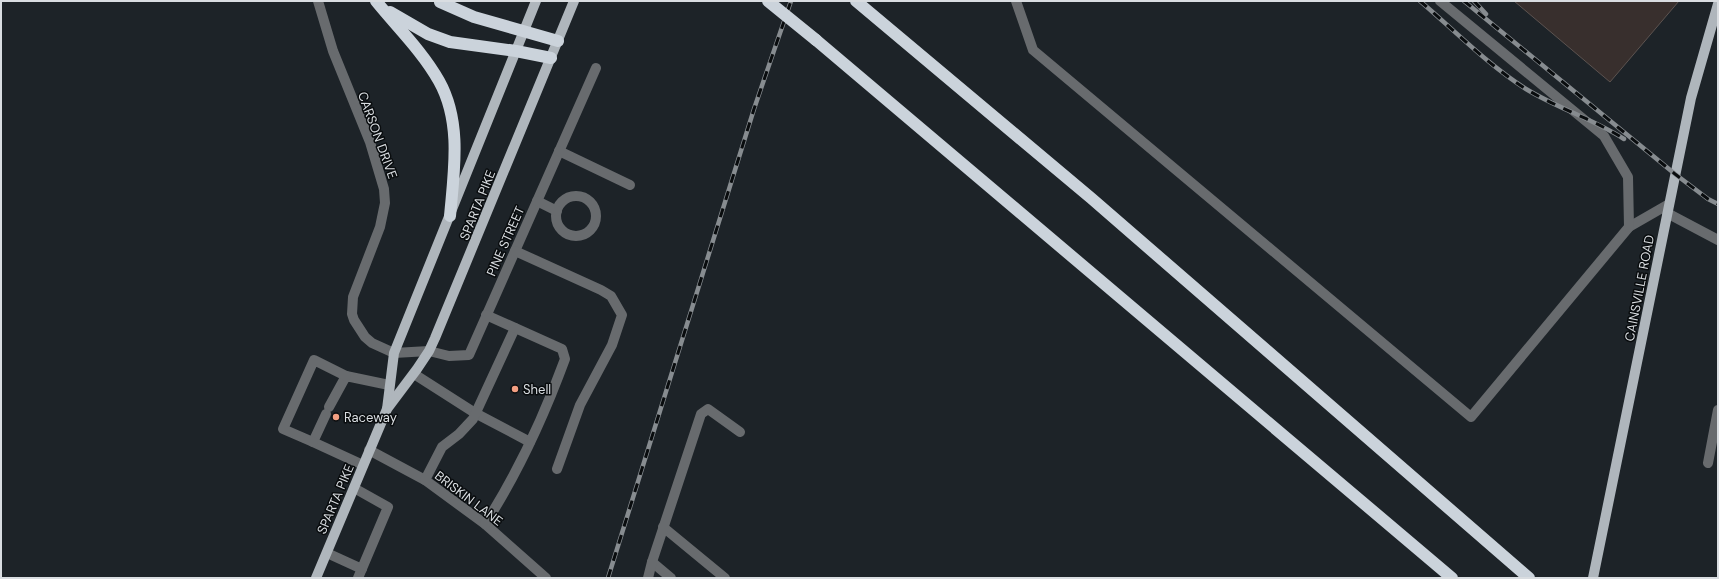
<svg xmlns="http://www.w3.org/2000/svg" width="1719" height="579" viewBox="0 0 1719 579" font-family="'DM Sans',sans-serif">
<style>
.building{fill:#382f2d;stroke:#5c5350}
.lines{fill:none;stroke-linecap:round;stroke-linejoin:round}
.minor{stroke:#686b6e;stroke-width:10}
.major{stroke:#afb6bc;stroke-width:10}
.highway{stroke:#cbd3db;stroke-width:12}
.rail-casing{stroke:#878c90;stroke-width:4.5}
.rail{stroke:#090c0e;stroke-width:3;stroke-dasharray:9;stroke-linecap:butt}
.highway-bridge{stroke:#cbd3db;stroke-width:12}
.poi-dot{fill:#f39f82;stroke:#090c0e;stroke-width:1.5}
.labels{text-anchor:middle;stroke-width:3;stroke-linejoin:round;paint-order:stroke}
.street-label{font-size:13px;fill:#d9dde1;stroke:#090c0e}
.poi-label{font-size:13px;fill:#d9dde1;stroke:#090c0e;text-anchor:start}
</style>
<rect width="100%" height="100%" fill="#1d2328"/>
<!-- building -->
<polygon class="building" points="1514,1 1679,1 1610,82"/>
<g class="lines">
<!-- minor -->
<g class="minor">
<polyline points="318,1 333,51 370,142 384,189 385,203 380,227 353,297 352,314 354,320 365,337 372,343 394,353 429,351 449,356 469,355 596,68"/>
<polyline points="1016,1 1033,50 1471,417 1629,227 1669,204"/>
<polyline points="1440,1 1604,136 1628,177 1629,227"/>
<polyline points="559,151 630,185"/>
<circle cx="576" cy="216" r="20"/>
<polyline points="537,201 557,211"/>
<polyline points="1667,213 1718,240"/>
<polyline points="515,251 601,290 611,296 622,315 612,345 580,405 557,469"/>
<polyline points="414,374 475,413 530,442"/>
<polyline points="329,407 346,376 389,385"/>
<polyline points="326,414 313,442 363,465"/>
<polyline points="313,442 283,429 314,360 346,376"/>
<polyline points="369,450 425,480 485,524 546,578"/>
<polyline points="1708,463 1718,410"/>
<polyline points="425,480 442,447 459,434 473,419 515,328"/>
<polyline points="354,488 388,507 358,578"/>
<path d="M485,524C518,473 544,416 565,359L562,349L486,315"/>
<polyline points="663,527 725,578"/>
<polyline points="327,553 362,569"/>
<polyline points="652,562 671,578"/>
<polyline points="648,578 652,562 701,414 708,409 740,432"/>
</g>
<!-- major -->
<g class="major">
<polyline points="387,409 394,353 536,1"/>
<polyline points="316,578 387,409 417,369 429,351 435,338 574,1"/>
<polyline points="1593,578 1691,98 1718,4"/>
</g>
<!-- highway -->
<g class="highway">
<path d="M376,1C397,27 422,51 439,81C462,122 454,171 450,216"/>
<polyline points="856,1 1091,198 1529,578"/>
<polyline points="440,2 474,17 558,41"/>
<polyline points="390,12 428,34 450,42 516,51 551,58"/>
<polyline points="816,40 1452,578"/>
</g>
<defs>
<g id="rail">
<path d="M1420,1C1454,30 1488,65 1526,89C1557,108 1593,119 1624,139"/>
<polyline points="1464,1 1675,174 1708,199 1718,204"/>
<polyline points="1474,1 1486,14"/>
<polyline points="608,578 754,109 791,1"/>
</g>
</defs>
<!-- rail casing -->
<use href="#rail" class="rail-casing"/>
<!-- rail -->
<use href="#rail" class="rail"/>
<!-- highway-bridge -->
<polyline class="highway-bridge" points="768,1 816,40"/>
</g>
<!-- markers -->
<g class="poi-dot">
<circle cx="515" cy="389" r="4"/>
<circle cx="336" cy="417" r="4"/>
</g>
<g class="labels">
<!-- street labels -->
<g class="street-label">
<text transform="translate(378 135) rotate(70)" y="5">CARSON DRIVE</text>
<text transform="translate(477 205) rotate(-68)" y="5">SPARTA PIKE</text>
<text transform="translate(505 241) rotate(-66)" y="5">PINE STREET</text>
<text transform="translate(1639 288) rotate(-79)" y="5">CAINSVILLE ROAD</text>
<text transform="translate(469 498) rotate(37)" y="5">BRISKIN LANE</text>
<text transform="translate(335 499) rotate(-67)" y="5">SPARTA PIKE</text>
</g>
<!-- poi labels -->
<g class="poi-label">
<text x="523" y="394">Shell</text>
<text x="344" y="422">Raceway</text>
</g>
</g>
<!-- border -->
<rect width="1719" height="579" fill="none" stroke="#d9dde1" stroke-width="4"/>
</svg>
